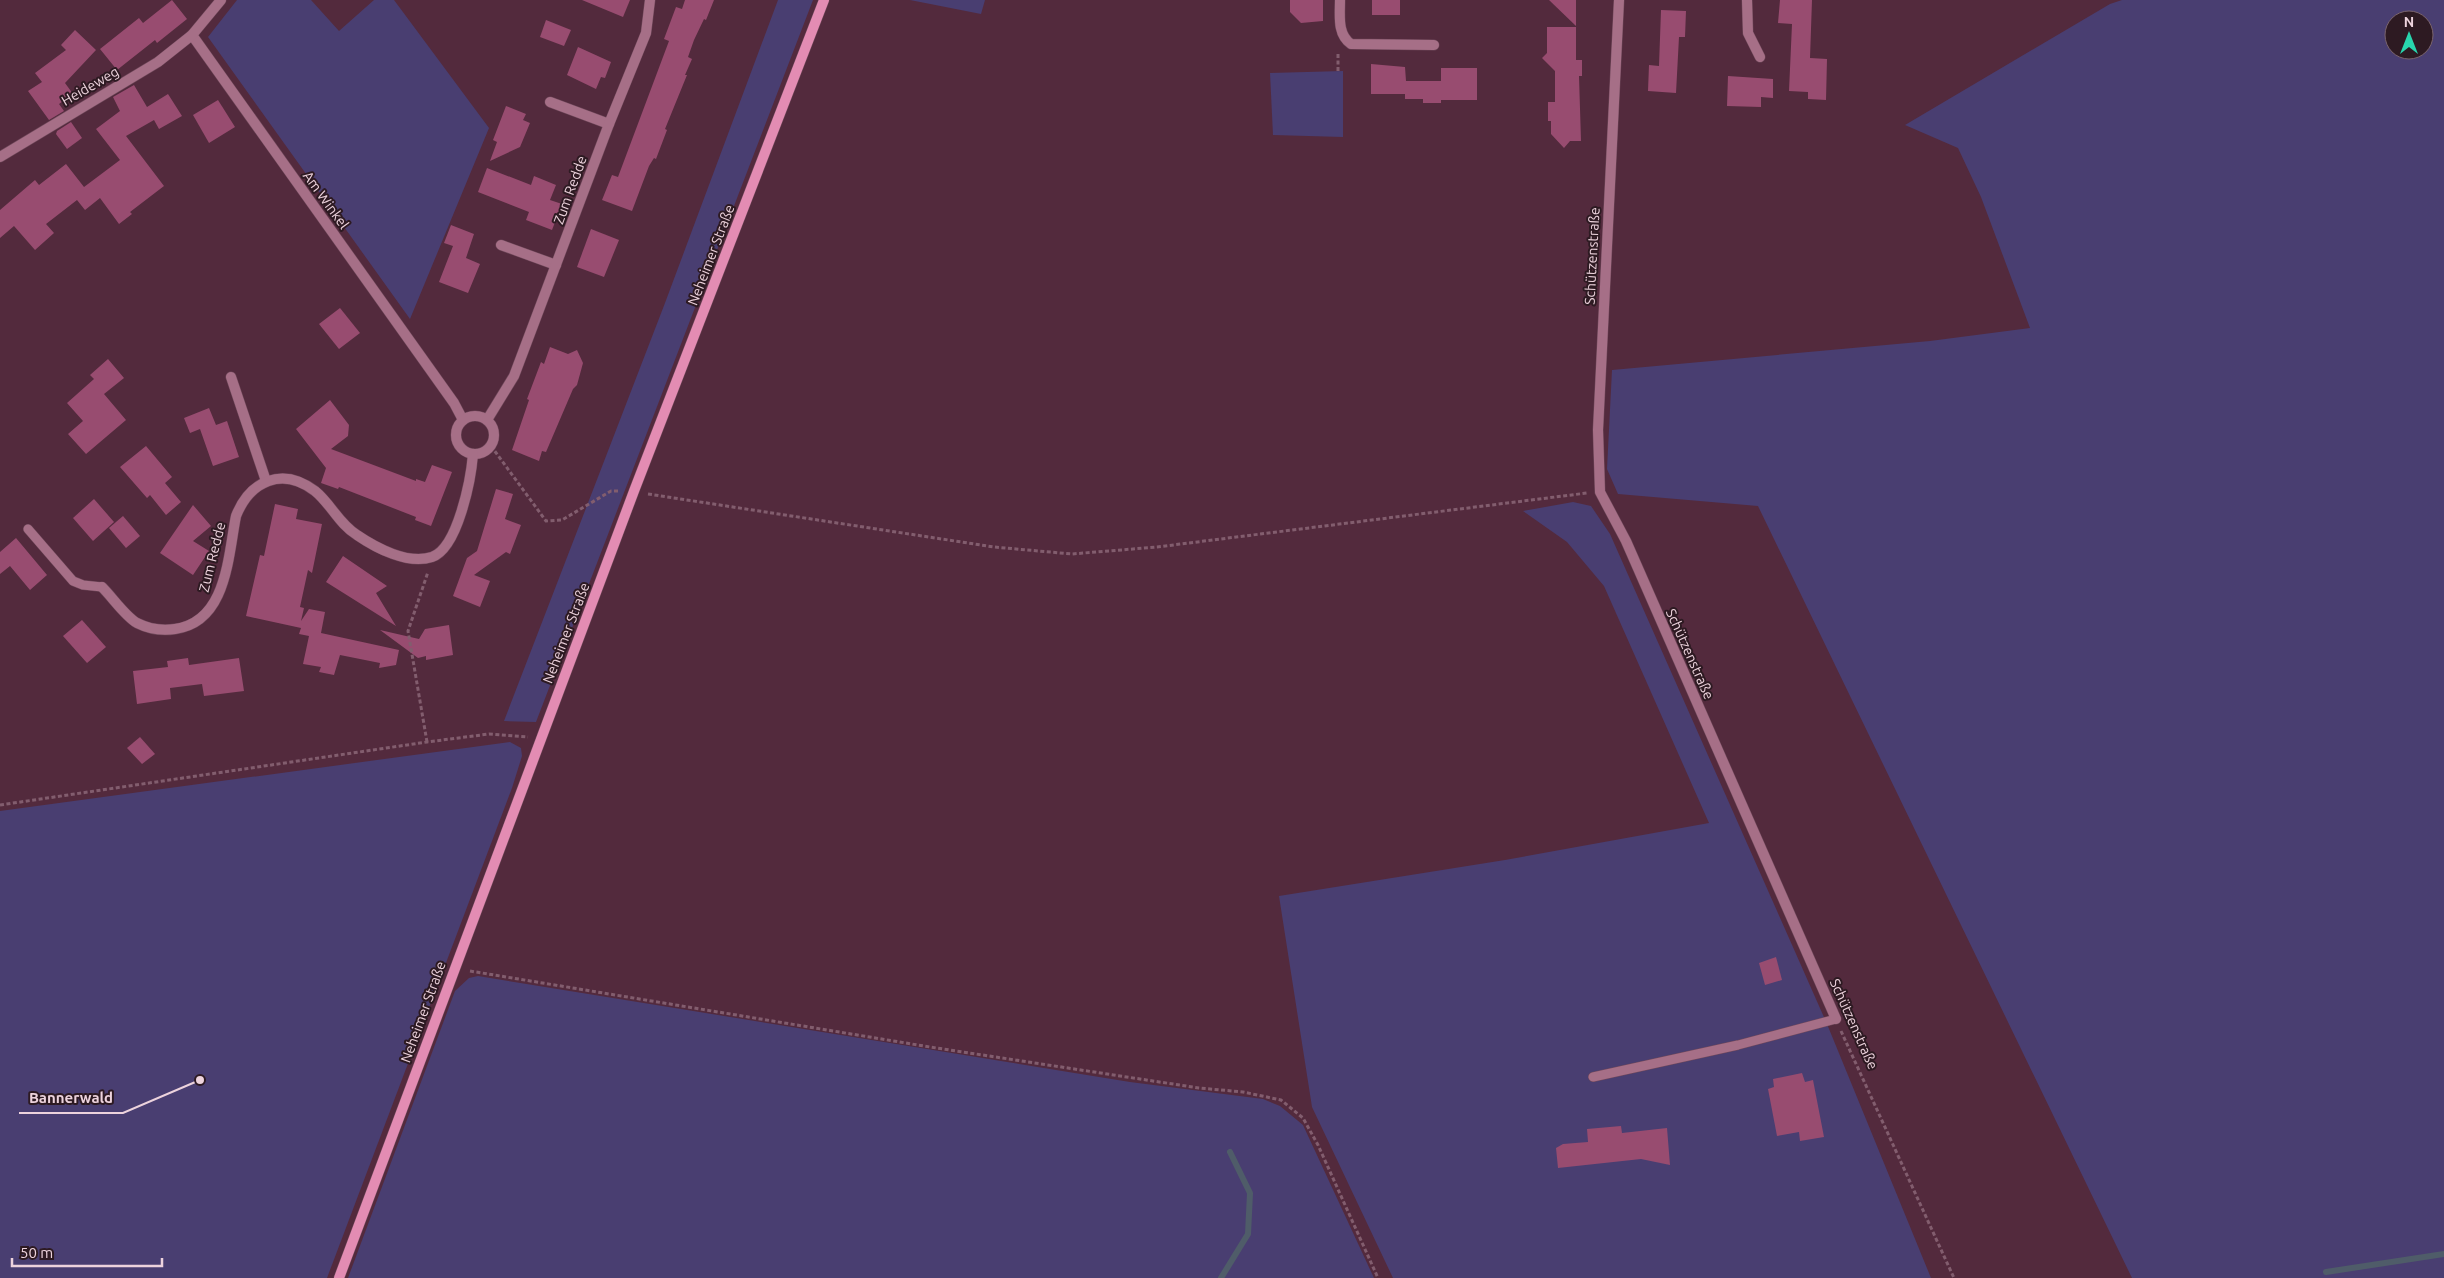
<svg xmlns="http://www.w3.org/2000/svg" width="2444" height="1278" viewBox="0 0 2444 1278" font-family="Ubuntu,sans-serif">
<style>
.green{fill:#493e71;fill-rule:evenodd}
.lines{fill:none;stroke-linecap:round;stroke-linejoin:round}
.stream{stroke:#4f5c69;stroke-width:6}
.building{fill:#984c70}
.lane-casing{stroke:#6f485a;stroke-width:10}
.street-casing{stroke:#6f485a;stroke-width:11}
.secondary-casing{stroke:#6f485a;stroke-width:11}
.path{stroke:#825d6e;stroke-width:3;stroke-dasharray:4 2.5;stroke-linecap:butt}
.lane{stroke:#a66f87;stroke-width:9}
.street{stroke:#a66f87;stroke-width:10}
.secondary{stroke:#e38cb3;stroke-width:10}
.labels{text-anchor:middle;stroke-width:4;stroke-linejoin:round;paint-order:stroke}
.street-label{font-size:14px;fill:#edd3dd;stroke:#2d1a22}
.leader{fill:none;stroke:#edd3dd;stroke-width:2}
.callout-dot{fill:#edd3dd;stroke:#2d1a22;stroke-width:2}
.callout-label{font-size:15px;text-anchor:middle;font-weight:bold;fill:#edd3dd;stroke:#2d1a22;stroke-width:4;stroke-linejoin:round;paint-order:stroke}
</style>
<rect width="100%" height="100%" fill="#532a3d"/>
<!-- green -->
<g class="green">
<polygon points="237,0 311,0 339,31 374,0 394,0 489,128 410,319 208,37"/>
<polygon points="778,0 813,0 536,722 504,721 665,303"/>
<polygon points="910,0 985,0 981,14"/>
<path d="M2122,0H2444V1278H2132L1758,506L1618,494L1607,469L1612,370L1930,341L2030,328L1981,197L1958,148L1905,125L2110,4ZM2394,20H2424V50H2394Z"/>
<polygon points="1343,71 1343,137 1273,135 1270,73"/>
<polygon points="1573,502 1591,506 1610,534 1827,1024 1931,1278 1393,1278 1312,1107 1279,896 1505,860 1709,823 1604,586 1567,542 1523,511"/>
<polygon points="510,742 521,748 522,756 512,788 327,1278 0,1278 0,811"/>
<polygon points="478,976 1130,1082 1263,1099 1280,1106 1303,1125 1374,1278 348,1278 455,991 469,978"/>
</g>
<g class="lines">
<!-- stream -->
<g class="stream">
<polyline points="2326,1272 2444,1254"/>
<polyline points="1221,1278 1248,1234 1250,1193 1230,1152"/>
</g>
</g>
<!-- building -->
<g class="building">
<polygon points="172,0 187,19 157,43 155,40 117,70 100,49 139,18 143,23"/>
<polygon points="582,0 630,0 623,17"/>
<polygon points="685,0 714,0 706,20 704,19 694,40 688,57 692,59 685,75 687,75 665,129 667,130 656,159 654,158 649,166 632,211 602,200 612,175 618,177 669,41 664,39 676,7 682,9"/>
<polygon points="1290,0 1323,0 1323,21 1301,23 1290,12"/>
<rect x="1372" y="0" width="28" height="15"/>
<polygon points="1549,0 1576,0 1576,26"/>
<polygon points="1780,0 1812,0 1810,58 1827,59 1826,100 1808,99 1808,92 1789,91 1792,24 1778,23"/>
<polygon points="1661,10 1686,11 1685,37 1679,37 1676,93 1648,91 1649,65 1659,66"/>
<polygon points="546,20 571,30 564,46 540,37"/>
<polygon points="1547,27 1576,27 1576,60 1582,60 1582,76 1579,76 1581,141 1570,141 1564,148 1551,134 1551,121 1548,121 1548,102 1555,102 1555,71 1542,58 1547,53"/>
<polygon points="75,30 96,50 65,83 73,94 59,104 64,111 49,120 28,91 42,82 35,73 66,50 61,45"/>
<polygon points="578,47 611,62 605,78 601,77 596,89 567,75"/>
<polygon points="1371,64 1405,67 1406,81 1441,81 1441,68 1477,68 1477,100 1441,100 1441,103 1423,103 1423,99 1405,99 1405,94 1371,94"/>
<polygon points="1728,76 1773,79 1773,98 1761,97 1761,107 1727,106"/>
<polygon points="134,85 147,107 168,94 182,116 159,129 154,120 126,136 164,186 130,212 132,214 119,224 100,198 85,210 77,200 46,224 54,233 35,250 14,226 0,238 0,210 35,180 39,185 66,164 84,187 120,160 96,129 120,111 113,97"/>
<polygon points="218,100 235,127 209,143 193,115"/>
<polygon points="506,106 526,114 523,120 530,123 520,147 490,161 497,142 493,140"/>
<polygon points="71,122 82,138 67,149 56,134 57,131"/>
<polygon points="487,168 531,185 534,176 556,185 550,200 562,204 552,230 526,220 529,212 478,192"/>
<polygon points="451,225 474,234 466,258 480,264 468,293 439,282 453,246 444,243"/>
<polygon points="591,229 619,240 604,277 577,267"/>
<polygon points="340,308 360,333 339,349 319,324"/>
<polygon points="550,347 568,354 577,350 583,363 577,385 573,389 546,452 542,451 539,461 512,450 529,400 527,399 541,362 544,364"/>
<polygon points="108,359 124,378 104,394 126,420 86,454 68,434 83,421 67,403 94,379 90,375"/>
<polygon points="330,400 349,425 348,436 331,449 416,481 416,479 425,482 432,465 452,472 431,526 415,520 416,517 339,487 338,489 321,483 326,468 296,429"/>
<polygon points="209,408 216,425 227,421 239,457 213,466 200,429 190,433 184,418"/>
<polygon points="146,446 172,477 165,483 181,502 166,515 150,495 147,498 120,467"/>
<polygon points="496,489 513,494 505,519 521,525 510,554 506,552 474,575 490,581 480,607 453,596 467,558 477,551"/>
<polygon points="94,499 114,522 93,541 73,518"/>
<polygon points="275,504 298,509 296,519 322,524 312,573 308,570 300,607 304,608 301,621 309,609 325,612 321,633 399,650 396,665 379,668 380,663 340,655 334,675 319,672 321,667 303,664 309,636 299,634 301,628 246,616 260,555 264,556"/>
<polygon points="193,505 211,526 193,541 209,551 193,575 160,553"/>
<polygon points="123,516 140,536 126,548 109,528"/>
<polygon points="16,538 47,575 30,590 10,566 0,574 0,552"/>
<polygon points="343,556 387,586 376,593 396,626 326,582"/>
<polygon points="82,620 106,647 87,663 63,636"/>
<polygon points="449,625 453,655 426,660 426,656 418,658 380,630 419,639 425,629"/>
<polygon points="188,658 189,665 239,658 244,691 204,696 202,684 170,688 171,699 137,704 133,671 168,667 167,661"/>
<polygon points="140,737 155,754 142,764 127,748"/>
<polygon points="1776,957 1782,980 1765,985 1759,963"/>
<polygon points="1802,1073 1805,1082 1813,1080 1824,1137 1800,1141 1799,1132 1777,1136 1768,1089 1774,1087 1773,1079"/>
<polygon points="1621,1126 1622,1133 1667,1128 1670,1165 1641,1159 1558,1168 1556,1148 1563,1144 1588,1142 1587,1129"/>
</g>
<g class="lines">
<defs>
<g id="lane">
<polyline points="28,529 73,581 83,585 102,587"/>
<polyline points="1593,1077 1738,1045 1836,1019"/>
</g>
<g id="street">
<path d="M1340,0C1340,16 1337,34 1351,44L1434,45"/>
<polyline points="1619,0 1598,430 1600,492 1626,541 1836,1019"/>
<polyline points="1747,0 1748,33 1760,57"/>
<polyline points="192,35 454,403 463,420"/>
<polyline points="550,102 609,124"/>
<polyline points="0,157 158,62 192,35 221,0"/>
<polyline points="501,245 556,265"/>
<polyline points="231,377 266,481"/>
<circle cx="475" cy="435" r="19"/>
<polyline points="487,420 514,376 609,124 646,33 650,0"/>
<path d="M102,587C113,598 125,616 137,623C149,629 162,631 175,629C227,622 228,556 236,516C250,481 282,466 315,491C331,504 339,524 357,535C376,548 408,565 432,557C458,548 471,479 473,454"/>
</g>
<polyline id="secondary" points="339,1278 634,491 824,0"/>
</defs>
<!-- lane casing -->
<use href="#lane" class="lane-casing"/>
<!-- street casing -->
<use href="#street" class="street-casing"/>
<!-- secondary casing -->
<use href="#secondary" class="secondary-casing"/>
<!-- path -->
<g class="path">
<polyline points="1338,71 1338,53"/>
<polyline points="491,446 546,521 562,520 611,491 620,491"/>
<polyline points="648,494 994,547 1072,554 1157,547 1587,493"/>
<polyline points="427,742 408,631 428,572"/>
<polyline points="0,805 427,742 489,734 528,737"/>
<polyline points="470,971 930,1047 1199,1088 1243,1092 1281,1100 1303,1118 1318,1145 1378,1278"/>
<polyline points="1841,1031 1954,1278"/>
</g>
<!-- lane -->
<use href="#lane" class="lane"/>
<!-- street -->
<use href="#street" class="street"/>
<!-- secondary -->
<use href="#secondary" class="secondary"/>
</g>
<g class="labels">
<!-- street labels -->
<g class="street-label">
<text transform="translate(90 86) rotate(-30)" y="5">Heideweg</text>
<text transform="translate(570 190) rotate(-70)" y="5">Zum Redde</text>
<text transform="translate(326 200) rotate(54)" y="5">Am Winkel</text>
<text transform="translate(711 255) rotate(-69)" y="5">Neheimer Straße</text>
<text transform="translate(1592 256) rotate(-87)" y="5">Schützenstraße</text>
<text transform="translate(212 557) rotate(-76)" y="5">Zum Redde</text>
<text transform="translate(566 633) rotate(-69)" y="5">Neheimer Straße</text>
<text transform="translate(1690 654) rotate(66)" y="5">Schützenstraße</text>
<text transform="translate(423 1012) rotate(-70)" y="5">Neheimer Straße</text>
<text transform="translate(1854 1024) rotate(66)" y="5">Schützenstraße</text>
</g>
</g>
<!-- callouts -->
<path class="leader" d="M200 1080L123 1113H19"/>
<circle class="callout-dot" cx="200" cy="1080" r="5"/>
<g class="callout-label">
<text x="71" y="1103">Bannerwald</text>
</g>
<!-- north arrow -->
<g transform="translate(2409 35)"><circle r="24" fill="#2d1a22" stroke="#7a646d"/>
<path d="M0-4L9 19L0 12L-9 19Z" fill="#28d5ad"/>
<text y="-8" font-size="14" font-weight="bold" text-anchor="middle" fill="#edd3dd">N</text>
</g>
<!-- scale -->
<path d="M12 1258v8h150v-8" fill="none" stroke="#edd3dd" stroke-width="2.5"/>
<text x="20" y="1258" font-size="15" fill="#edd3dd" stroke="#2d1a22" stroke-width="4" paint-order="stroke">50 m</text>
</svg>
